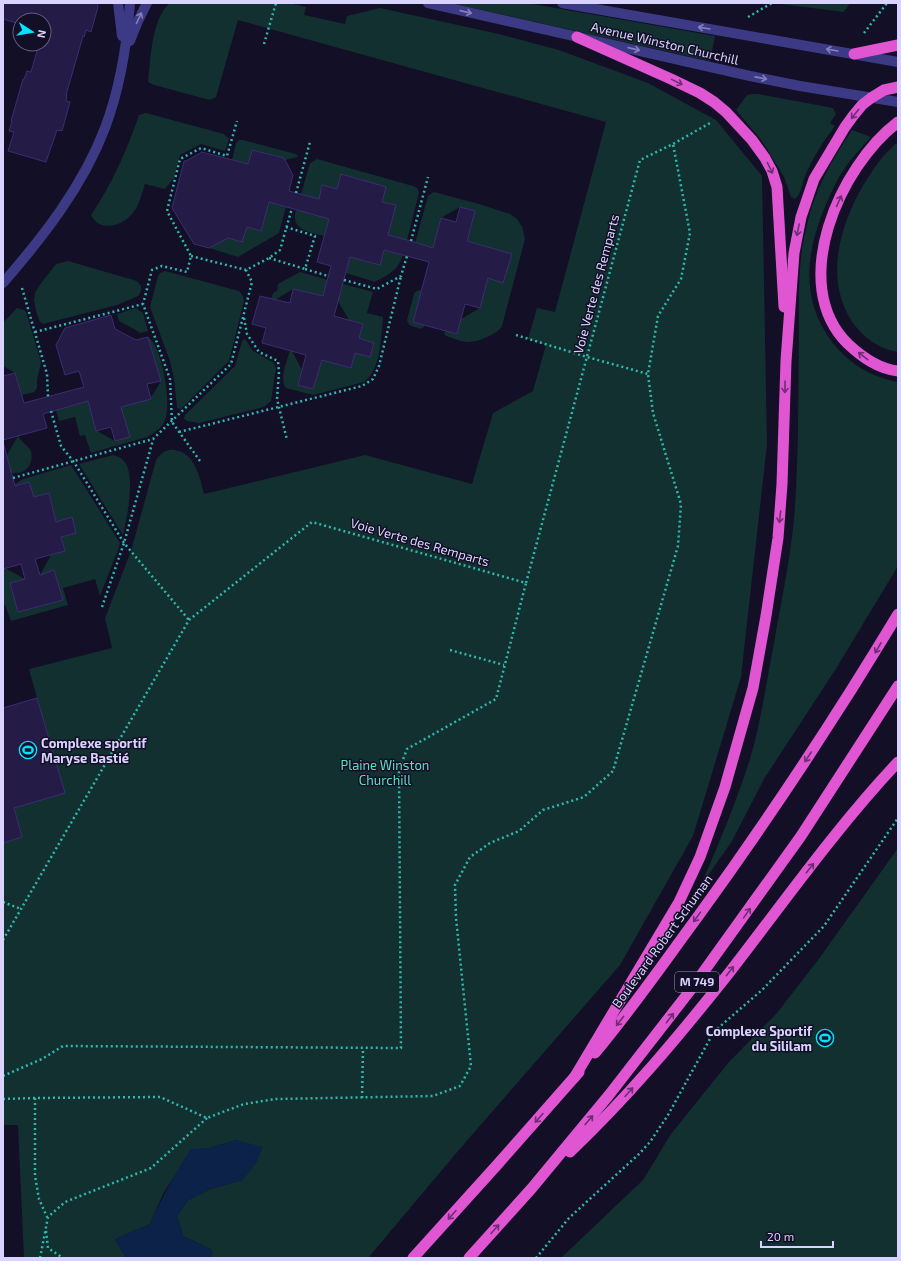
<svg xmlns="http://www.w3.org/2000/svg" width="901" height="1261" viewBox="0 0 901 1261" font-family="'Exo 2',sans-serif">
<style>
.green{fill:#12302f}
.water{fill:#0c2248}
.building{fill:#241b47;stroke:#3b2d73}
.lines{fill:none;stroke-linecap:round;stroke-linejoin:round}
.path{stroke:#2fb8b0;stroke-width:2.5;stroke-dasharray:2 3;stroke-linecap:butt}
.minor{stroke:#3d3a85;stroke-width:10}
.tertiary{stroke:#3d3a85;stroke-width:10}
.trunk{stroke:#e055d1;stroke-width:11}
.oneway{stroke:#837fbc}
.oneway2{stroke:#6f2e73}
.labels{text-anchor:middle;stroke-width:3;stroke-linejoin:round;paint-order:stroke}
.shield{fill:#130f26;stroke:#9e99be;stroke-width:1}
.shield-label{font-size:12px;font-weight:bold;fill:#d9d4ff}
.street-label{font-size:13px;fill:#d9d4ff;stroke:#130f26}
.poi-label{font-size:13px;font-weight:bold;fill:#d9d4ff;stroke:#130f26;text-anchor:start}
.park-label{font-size:13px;fill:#5fe0c0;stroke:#130f26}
</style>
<rect width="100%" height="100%" fill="#130f26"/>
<!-- green -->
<g class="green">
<path d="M169,3H289L306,7L304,15L345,24L347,16L380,8L499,34L559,50L648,83L716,120L762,176L767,444L741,677L693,836L620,965L458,1151L368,1258H211L212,1250L183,1236L177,1216L188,1200L210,1189L243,1180L236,1140L209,1148L191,1150L163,1194L150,1224L115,1239L126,1258H24L18,1125H3V843L22,837L14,808L37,698L29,669L112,648L105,618L131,551L156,460C161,453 166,449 174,450C195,452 200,478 204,494L365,455L472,484L493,413L533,391L546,345L528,339L537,308L555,312L606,122L238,20L216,97L210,100L154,85L148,82C151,57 151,22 169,3Z"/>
<polygon points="451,3 527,3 715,36 710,61"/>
<polygon points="773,3 850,3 844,12"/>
<path d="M752,94H758L833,108L836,114L830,123L835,126C823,142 811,160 804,179C802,185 801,194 795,199L791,197L784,177L762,141L736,110L747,95Z"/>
<path d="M146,113L224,134L229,139L225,151L201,144L180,155L174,178L165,189L145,184C142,193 140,202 135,210C126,225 100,234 91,215C112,184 127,150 139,115Z"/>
<path d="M852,130L871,137C863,146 854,155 847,165C836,180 829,197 822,214C805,259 802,301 832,342C848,363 871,377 898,382V566L837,667L764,779L732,841L700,887C718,846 735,805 749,762C761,724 766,683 774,643C781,602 790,561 794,519C799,460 798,398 799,338C799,301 797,262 807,225C816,187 831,162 852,130Z"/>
<polygon points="239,140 243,140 296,154 298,157 285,160 284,158 253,150 248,164 232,160 236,143"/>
<path d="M898,142V352C879,349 864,338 853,323C818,272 847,203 881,159C886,153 892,147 898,142Z"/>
<polygon points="317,159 413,186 417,188 419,193 407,240 388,235 396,205 382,202 385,187 342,174 337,189 322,185 319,199 301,194 310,163"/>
<path d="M434,192L479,204L510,214L517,219L522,226L525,239L502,326C498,334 478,342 468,342C461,342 453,338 446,336L444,334L445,331L461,319L480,308L488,278L503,282L511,254L467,241L475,211L460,207L441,218L433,248L415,243L428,196Z"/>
<polygon points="269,202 286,207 279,233 238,257 209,248 228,238 242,242 247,227 261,231"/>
<path d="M296,210L329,219L324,236C309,232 290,230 296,210Z"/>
<path d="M384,250L403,255C398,271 389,274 375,282L346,273L350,257L380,265Z"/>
<polygon points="68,261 137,281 141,286 141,291 138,296 117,305 43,324 40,322 36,311 34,300 35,293 39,286 56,264"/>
<polygon points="165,271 239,291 243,296 244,301 229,361 181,409 177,408 174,379 170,361 150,307 158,276 160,273"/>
<polygon points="300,272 328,280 323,296 293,289 275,300 271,299 273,293 277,291 278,284"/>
<path d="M343,284L373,292L367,313L383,317C381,337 381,370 364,382L313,395L286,388C279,377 287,362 290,350L292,351L302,370L298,385L313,389L322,360L351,368L355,353L370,357L374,343L359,338L363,324L349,320L338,301Z"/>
<polygon points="419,290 421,291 425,325 424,327 421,329 409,325 407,320 414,294 415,292"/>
<polygon points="17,308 24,310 26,312 41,362 37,380 37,388 34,392 22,395 15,373 3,366 3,323"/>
<polygon points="136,308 143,313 148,331 141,333 119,321 117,314"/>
<path d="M148,337C162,346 171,401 166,417C163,427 156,432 147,437L91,453L85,435L80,436L75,417L59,421L56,410L88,401L97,431L115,441L129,437L121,407L150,399L161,381Z"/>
<polygon points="245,339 253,351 274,363 276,368 271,401 264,407 199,423 187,421 184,419 185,415 235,366 242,341"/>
<path d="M18,436C21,441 25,444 29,448C34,454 32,467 24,471C21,473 16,473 11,473L7,455Z"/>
<path d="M113,455C116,456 121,457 124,461C136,475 127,518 123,535L79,464Z"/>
<polygon points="71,465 120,543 118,550 100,596 95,579 63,588 68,605 11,621 5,605 3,605 3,569 5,568 25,579 10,583 18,612 63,600 54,571 40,575 51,555 65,551 61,537 72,518 56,522 49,493 34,497 29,482 15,486 15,484 23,479"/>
<polygon points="898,848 898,1258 561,1258 643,1180 671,1134 729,1062 777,1013 818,960"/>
</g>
<!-- water -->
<path class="water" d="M236,1140L263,1147L256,1163L243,1180L210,1189L188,1200L177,1216L183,1236L212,1250L211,1258H126L115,1239L150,1224C162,1198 175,1173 191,1149L209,1148Z"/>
<!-- building -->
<g class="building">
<polygon points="3,3 97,3 98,7 91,32 86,30 84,37 83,36 66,95 67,95 66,101 70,102 62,131 57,130 46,162 8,151 14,132 9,131 12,121 11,121 23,79 24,79 27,71 31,72 39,44 44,44 44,20 34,20 25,17 24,20 20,20 20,24 3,19"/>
<polygon points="252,150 284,158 293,175 289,191 319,199 322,185 337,189 341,174 386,187 382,202 396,205 388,235 411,241 433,248 441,218 456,222 460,207 475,211 467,241 512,254 503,283 488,278 480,308 465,304 457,334 413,322 429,262 384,250 380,265 350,257 334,316 363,324 359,338 374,343 370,357 355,353 351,368 322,360 313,389 298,385 306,355 262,343 266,328 252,324 260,296 290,303 293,289 323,296 331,266 317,262 329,219 269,202 261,231 247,227 242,242 228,238 209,248 194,244 172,208 184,161 186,161 202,152 248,164"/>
<polygon points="111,315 115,329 136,340 148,337 161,381 147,384 151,399 121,407 130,437 115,441 111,427 96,431 88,401 43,414 47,428 3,440 3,376 15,373 24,403 84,387 79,371 65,375 56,345 65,328"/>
<polygon points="3,442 15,486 29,482 34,497 49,493 56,522 72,517 76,533 61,537 65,551 35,559 40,575 54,570 63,600 18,612 10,583 25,579 21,564 3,569"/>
<polygon points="37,698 65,793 14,808 22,837 3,843 3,708"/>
</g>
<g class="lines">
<!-- path -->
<g class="path">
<polyline points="748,17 772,3"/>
<polyline points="864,33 887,3"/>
<polyline points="264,44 276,3"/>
<polyline points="296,193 310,142"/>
<polyline points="286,227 315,236 305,269 328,276"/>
<polyline points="411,241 428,177"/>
<polyline points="191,256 246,270 269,258 280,250 292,208"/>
<polyline points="269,258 305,269"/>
<polyline points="344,280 377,289 401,276 407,256"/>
<polyline points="22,288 47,374 48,397"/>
<polyline points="244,318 247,334 259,352 278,361 279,372 277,399 287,440"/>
<polyline points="35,332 143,304"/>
<polyline points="516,335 587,357 648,374"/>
<polyline points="51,411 61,446 74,462 124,543 189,620"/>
<polyline points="179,432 362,386 373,379 379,366 401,276"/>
<polyline points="200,461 172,422 170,379 143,304 152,270 162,266 187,272 191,256 167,211 180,159 201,148 227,156 237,121"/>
<polyline points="13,478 153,439 231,364 252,282 246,270"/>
<polyline points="102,607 124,543 153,440"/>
<polyline points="450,650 504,665"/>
<polyline points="3,902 21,909"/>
<polyline points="3,940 189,620 312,522 526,583 640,160 673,144 710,123"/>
<polyline points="3,1076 42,1059 63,1046 401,1048 399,770 407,749 496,699 526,583"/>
<polyline points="35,1098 35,1176 39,1199 47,1217"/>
<polyline points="362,1098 363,1048"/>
<polyline points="3,1099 35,1098 160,1097 207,1118 244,1104 276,1099 433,1096 460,1086 471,1066 456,918 455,885 470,857 490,843 519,831 543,810 584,797 613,771 678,546 681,504 653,413 648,374 658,316 681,279 690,233 673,144"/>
<polyline points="46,1231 48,1248 63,1258"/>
<polyline points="40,1258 48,1217 65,1202 151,1168 207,1118"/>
<polyline points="536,1258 569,1218 639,1154 650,1142 668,1115 711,1037 717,1029 762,990 824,926 898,818"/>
</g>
<!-- minor -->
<g class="minor">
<polyline points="118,3 122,36"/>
<polyline points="130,41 138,21 147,3"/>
<path d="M3,283C43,237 83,186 105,128C120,88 127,45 130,3"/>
</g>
<!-- tertiary -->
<g class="tertiary">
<polyline points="428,3 750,76 800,86 898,102"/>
<polyline points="562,3 898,62"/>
</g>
<!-- trunk -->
<g class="trunk">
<polyline points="577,37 671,79 700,93 714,102 726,112 752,140 765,158 772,171 777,187 784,307"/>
<polyline points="854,54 898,45"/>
<path d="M898,122C840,166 787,284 848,344C862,357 878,369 898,371"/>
<path d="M595,1053C632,1009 665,961 699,915C770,817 836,717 898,614"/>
<polyline points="574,1078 679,902 700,857 725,787 753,688 766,616 778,538 782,484 786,361 794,253 801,217 814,179 845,127 853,116 862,105 871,98 884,90 898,87"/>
<path d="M570,1152C628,1097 679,1036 729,973C784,902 836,828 898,762"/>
<polyline points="413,1258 497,1165 579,1072"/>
<polyline points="469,1258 532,1188 609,1095 689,992 801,836 898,686"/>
</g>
</g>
<!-- one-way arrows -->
<defs><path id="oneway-shaft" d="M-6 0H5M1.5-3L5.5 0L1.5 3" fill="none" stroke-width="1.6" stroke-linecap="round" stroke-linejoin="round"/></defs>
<g class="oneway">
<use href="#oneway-shaft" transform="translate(466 12) rotate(13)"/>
<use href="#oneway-shaft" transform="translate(139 18) rotate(-65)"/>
<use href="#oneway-shaft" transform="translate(704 28) rotate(-170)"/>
<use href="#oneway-shaft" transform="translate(634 49) rotate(13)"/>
<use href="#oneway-shaft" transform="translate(832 50) rotate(-170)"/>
<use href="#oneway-shaft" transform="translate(761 78) rotate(11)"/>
</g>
<g class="oneway2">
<use href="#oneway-shaft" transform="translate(677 82) rotate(26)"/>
<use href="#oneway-shaft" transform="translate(855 114) rotate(128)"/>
<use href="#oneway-shaft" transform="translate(770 168) rotate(64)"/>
<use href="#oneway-shaft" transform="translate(839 201) rotate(-66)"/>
<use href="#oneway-shaft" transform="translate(798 230) rotate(101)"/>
<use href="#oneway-shaft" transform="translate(863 356) rotate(-142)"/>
<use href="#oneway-shaft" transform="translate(785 387) rotate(91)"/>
<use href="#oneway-shaft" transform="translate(780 517) rotate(96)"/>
<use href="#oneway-shaft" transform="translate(878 648) rotate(120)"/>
<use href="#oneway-shaft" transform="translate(808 757) rotate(123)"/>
<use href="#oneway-shaft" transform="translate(810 868) rotate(-52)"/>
<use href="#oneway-shaft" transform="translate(747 913) rotate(-55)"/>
<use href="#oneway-shaft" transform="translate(697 917) rotate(126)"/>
<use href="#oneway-shaft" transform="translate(730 971) rotate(-52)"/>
<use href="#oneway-shaft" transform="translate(670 1018) rotate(-53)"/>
<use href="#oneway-shaft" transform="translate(620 1021) rotate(128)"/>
<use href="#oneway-shaft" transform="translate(629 1092) rotate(-48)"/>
<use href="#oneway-shaft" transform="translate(539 1118) rotate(132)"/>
<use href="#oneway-shaft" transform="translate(589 1120) rotate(-50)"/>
<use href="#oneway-shaft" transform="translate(452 1215) rotate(132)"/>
<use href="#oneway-shaft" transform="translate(495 1229) rotate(-48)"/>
</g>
<!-- icons -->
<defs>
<symbol id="stadium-ring" viewBox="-11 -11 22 22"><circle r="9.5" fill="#130f26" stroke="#00e5ff" stroke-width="1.5"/><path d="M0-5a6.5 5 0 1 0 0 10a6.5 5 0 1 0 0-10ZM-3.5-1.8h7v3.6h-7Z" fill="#00e5ff"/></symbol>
</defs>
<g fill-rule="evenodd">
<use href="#stadium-ring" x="18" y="740" width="20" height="20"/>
<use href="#stadium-ring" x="815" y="1028" width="20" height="20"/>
</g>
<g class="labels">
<!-- shield labels -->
<rect class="shield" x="675" y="972" width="44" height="20" rx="3"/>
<g class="shield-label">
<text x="697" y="986">M 749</text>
</g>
<!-- street labels -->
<g class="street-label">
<text transform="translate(665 43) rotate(13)" y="5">Avenue Winston Churchill</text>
<text transform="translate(596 284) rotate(-75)" y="5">Voie Verte des Remparts</text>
<text transform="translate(420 542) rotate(16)" y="5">Voie Verte des Remparts</text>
<text transform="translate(662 941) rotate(-54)" y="5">Boulevard Robert Schuman</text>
</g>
<!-- poi labels -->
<g class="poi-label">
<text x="41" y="748">Complexe sportif<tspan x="41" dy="15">Maryse Bastié</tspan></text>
<text x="812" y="1036" text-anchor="end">Complexe Sportif<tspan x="812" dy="15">du Sililam</tspan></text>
</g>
<!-- park labels -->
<g class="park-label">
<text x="385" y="770">Plaine Winston<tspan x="385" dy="15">Churchill</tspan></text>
</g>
</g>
<!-- border -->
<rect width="901" height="1261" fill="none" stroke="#d9d4ff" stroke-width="8"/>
<!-- north arrow -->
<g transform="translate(32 32) rotate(102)"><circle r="19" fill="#130f26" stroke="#625e7d"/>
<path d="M0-3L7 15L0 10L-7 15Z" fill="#00e5ff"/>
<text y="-6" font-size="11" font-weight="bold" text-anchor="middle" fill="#d9d4ff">N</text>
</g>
<!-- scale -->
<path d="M761 1241v6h72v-6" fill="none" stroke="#d9d4ff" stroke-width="2"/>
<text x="767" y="1241" font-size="12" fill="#d9d4ff" stroke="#130f26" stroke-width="3" paint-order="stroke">20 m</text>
</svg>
